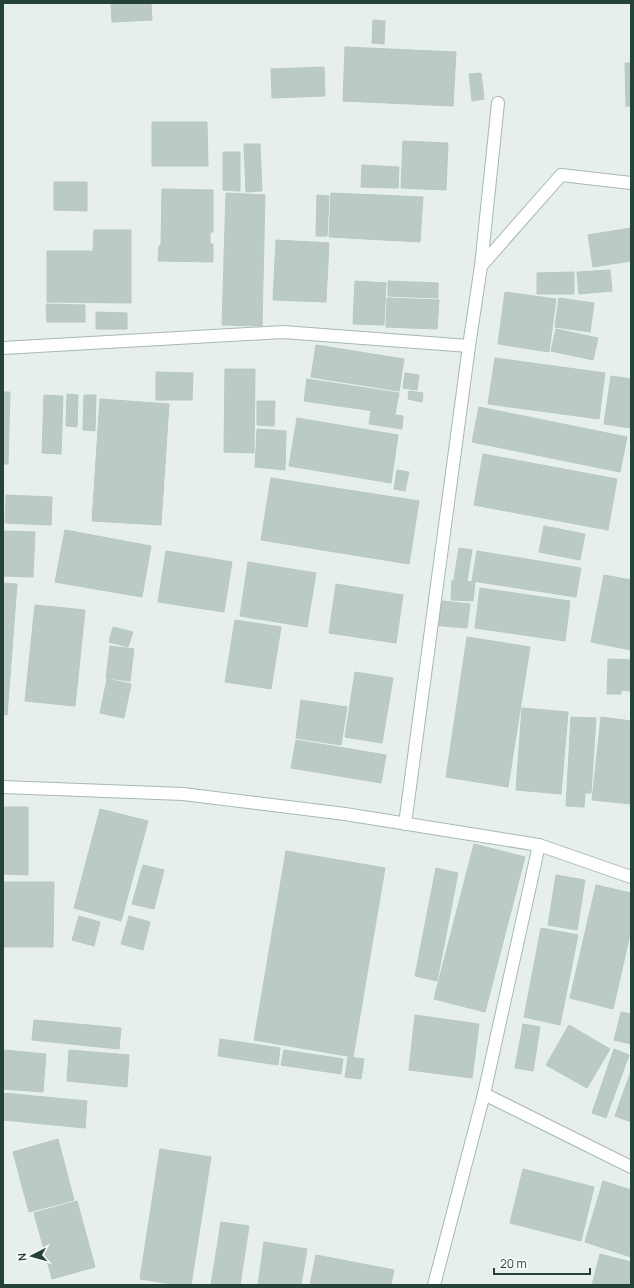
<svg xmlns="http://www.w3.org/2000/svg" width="634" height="1288" viewBox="0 0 634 1288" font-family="Manrope,sans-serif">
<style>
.building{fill:#bbcac4;stroke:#b8c9c2}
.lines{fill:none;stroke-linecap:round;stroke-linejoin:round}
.minor-casing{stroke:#a8b8b2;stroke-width:14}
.minor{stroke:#fff;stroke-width:12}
</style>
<rect width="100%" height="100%" fill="#e6efeb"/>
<!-- building -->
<g class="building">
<polygon points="111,3 151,3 152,20 112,22"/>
<polygon points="373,20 385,21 384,44 372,43"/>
<polygon points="345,47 456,52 453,106 343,101"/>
<polygon points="625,63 631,63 631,106 626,106"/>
<polygon points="324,67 325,96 272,98 271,69"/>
<polygon points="481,73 484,99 472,101 469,74"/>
<polygon points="152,122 207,122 208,166 152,166"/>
<polygon points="403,141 448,143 446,190 401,188"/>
<polygon points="244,144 260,144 262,191 246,192"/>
<polygon points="223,152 240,152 240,191 223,190"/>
<polygon points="362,165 399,167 398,188 361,187"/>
<polygon points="54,182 87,182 87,211 54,210"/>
<polygon points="162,189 213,190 213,232 210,232 210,244 213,244 213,262 158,261 159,246 161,245"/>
<polygon points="226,193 265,195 262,326 222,325"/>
<polygon points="331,193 423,197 420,242 329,237"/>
<polygon points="317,195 329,196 327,236 316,236"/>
<polygon points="631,228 631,261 593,267 588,235"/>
<polygon points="94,230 131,230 131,303 47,302 47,251 93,251"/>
<polygon points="276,240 329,243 326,302 273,300"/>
<polygon points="610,270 612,291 579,294 577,272"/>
<polygon points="574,272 574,294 537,294 537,273"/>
<polygon points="355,281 386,283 384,325 353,324"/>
<polygon points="388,281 438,283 438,298 388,296"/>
<polygon points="505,292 556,299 549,352 498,344"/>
<polygon points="387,298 439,300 437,329 386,327"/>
<polygon points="559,298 594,303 590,332 555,327"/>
<polygon points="46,304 85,305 85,322 47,322"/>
<polygon points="96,312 127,313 127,329 96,329"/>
<polygon points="556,329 598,338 593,360 551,351"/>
<polygon points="316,345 404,359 399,391 311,377"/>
<polygon points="495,358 605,373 599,419 488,404"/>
<polygon points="225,369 255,369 254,453 224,452"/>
<polygon points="156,372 193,373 192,400 156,400"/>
<polygon points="405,373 419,375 417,390 403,388"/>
<polygon points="611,376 631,379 631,428 604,424"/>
<polygon points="307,379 399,393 395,414 304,401"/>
<polygon points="409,391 423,393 422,402 408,399"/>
<polygon points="3,392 10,392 8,464 3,464"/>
<polygon points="67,394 78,395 77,427 66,426"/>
<polygon points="44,395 63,396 61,454 42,453"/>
<polygon points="84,395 96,395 95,431 83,430"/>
<polygon points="100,399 169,404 161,525 92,521"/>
<polygon points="257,401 275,401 274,426 257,425"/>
<polygon points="479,407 627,437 620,472 472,442"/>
<polygon points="371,411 403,416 402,429 369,424"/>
<polygon points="297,418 398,435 391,483 289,466"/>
<polygon points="257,429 286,431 285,470 255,467"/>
<polygon points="483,454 617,479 608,530 474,505"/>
<polygon points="397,470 409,472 405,491 394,489"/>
<polygon points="271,478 419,501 409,564 261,540"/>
<polygon points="6,495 52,497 51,525 5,523"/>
<polygon points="544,526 585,534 580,560 539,552"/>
<polygon points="65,530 151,546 142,597 55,582"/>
<polygon points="3,531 35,532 33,577 3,576"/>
<polygon points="459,548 472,550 467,581 454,579"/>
<polygon points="166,551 232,562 224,612 158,602"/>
<polygon points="477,551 581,568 576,597 472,581"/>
<polygon points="248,562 316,573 307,627 240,616"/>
<polygon points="604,575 631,580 631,650 591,642"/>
<polygon points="452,580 475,582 473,601 451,600"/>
<polygon points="3,583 17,584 7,715 3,714"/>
<polygon points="336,584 403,595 396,643 329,633"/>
<polygon points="480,588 570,601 565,641 475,628"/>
<polygon points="433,600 470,604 467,628 430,625"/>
<polygon points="35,605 85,610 75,706 25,701"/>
<polygon points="235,620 281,627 271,689 225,682"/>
<polygon points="113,627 133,632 128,647 109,642"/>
<polygon points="467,637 530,647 508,787 446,777"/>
<polygon points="110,646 134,649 130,681 106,678"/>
<polygon points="608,659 631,660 631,691 621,690 621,694 607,694"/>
<polygon points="355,672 393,678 382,743 345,737"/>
<polygon points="107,679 131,684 124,718 100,713"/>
<polygon points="301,700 347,707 341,745 296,738"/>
<polygon points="522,708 568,712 561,794 516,790"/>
<polygon points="571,717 596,718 591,793 585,793 584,807 566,806"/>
<polygon points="601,717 631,721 631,804 592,800"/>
<polygon points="296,740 386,755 381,783 291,768"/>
<polygon points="3,807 28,807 28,875 3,874"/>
<polygon points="100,809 148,821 121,921 74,908"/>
<polygon points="474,844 525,857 485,1012 434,999"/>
<polygon points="286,851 385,868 353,1057 254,1040"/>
<polygon points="143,865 164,870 154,909 132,904"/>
<polygon points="436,868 458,873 437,981 415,976"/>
<polygon points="556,875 585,880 577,930 548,925"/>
<polygon points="3,882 54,882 53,947 3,947"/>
<polygon points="596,885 631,893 631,930 613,1009 570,998"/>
<polygon points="79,916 100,922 94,946 72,940"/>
<polygon points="129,916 150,922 143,950 121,944"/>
<polygon points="541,928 578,935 560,1025 524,1017"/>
<polygon points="621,1012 631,1014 631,1044 614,1040"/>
<polygon points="415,1015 479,1024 472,1078 409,1070"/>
<polygon points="34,1020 121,1028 119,1049 32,1040"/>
<polygon points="523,1024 540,1027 533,1071 515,1068"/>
<polygon points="569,1025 610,1049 587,1088 546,1065"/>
<polygon points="220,1039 280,1048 278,1065 218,1056"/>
<polygon points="614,1049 629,1055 606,1118 592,1113"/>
<polygon points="4,1050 46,1054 43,1092 3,1089"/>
<polygon points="69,1050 129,1055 127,1087 67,1081"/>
<polygon points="284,1050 343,1059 341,1074 281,1065"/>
<polygon points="348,1057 364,1059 361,1079 345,1077"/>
<polygon points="631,1071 631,1122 615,1116"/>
<polygon points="3,1093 87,1101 85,1128 3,1120"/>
<polygon points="58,1139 74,1200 29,1212 13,1152"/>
<polygon points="160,1149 211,1157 191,1285 179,1285 140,1279"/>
<polygon points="523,1169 594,1187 581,1241 510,1223"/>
<polygon points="603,1181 631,1190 631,1257 585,1242"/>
<polygon points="77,1201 95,1267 52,1279 34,1213"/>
<polygon points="221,1222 249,1226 240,1285 211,1285"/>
<polygon points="264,1242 307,1249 301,1285 258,1285"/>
<polygon points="600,1254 631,1262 631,1285 592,1285"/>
<polygon points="316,1255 394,1270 391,1285 310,1285"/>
</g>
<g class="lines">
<defs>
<g id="minor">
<polyline points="481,266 561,175 631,183"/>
<polyline points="3,348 283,332 469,346"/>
<polyline points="3,787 183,794 345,814 539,845 631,877"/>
<polyline points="405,824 469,346 481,266 498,103"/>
<polyline points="484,1094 631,1167"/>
<polyline points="434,1285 484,1094 539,845"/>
</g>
</defs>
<!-- minor casing -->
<use href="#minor" class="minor-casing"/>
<!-- minor -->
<use href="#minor" class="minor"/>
</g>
<!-- border -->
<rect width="634" height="1288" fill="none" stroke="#24423a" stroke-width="8"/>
<!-- north arrow -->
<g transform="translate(32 1256) rotate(264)" stroke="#f7fbf9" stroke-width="3" paint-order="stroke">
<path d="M0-3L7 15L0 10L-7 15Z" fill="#24423a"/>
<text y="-6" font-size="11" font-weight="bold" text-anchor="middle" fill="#24423a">N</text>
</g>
<!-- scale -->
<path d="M494 1268v6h96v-6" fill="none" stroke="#24423a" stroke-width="2"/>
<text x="500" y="1268" font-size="12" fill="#24423a" stroke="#f7fbf9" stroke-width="3" paint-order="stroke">20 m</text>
</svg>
